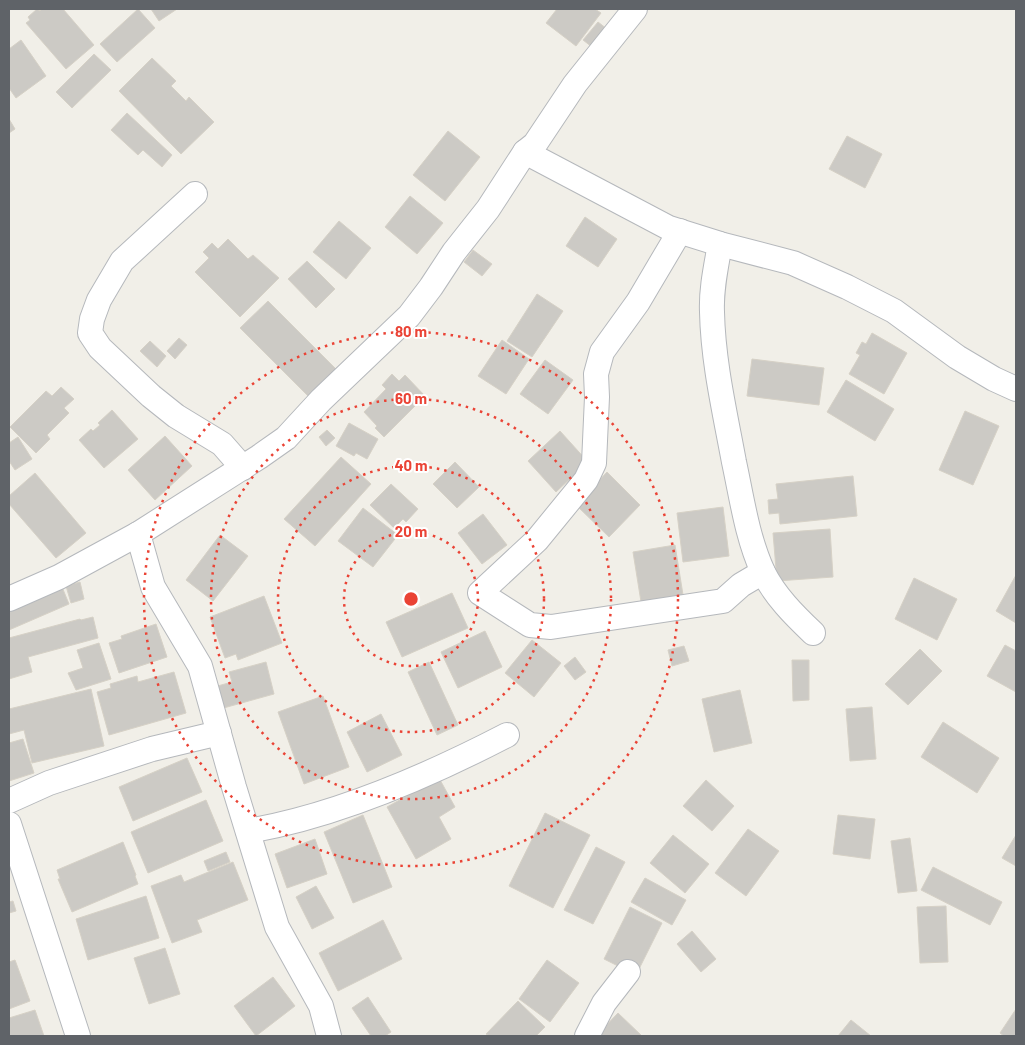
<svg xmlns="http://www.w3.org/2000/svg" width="1025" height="1045" viewBox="0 0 1025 1045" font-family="Barlow,sans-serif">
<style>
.building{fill:#cccac5;stroke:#d6d1c6}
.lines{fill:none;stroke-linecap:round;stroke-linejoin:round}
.minor-casing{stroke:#b5b8bc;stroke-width:26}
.minor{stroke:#fff;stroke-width:24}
.ring{fill:none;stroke:#ea4335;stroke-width:2.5;stroke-dasharray:2.5 5}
.centre{fill:#ea4335;stroke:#fff;stroke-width:2.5}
.ring-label{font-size:15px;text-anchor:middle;font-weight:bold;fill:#ea4335;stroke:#fff;stroke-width:4;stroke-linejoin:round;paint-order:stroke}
</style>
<rect width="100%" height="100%" fill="#f1efe8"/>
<!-- building -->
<g class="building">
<polygon points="37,9 40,11 42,9 63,9 94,45 66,69 26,23 30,20 28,17"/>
<polygon points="138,9 155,28 117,62 100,44"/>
<polygon points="151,9 177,9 159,21"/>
<polygon points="557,9 595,9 601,13 576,46 546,23"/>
<polygon points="598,22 607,29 592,47 583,40"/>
<polygon points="21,40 46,76 16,98 9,88 9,49"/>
<polygon points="94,54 111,70 72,108 56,92"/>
<polygon points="152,58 176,81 171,86 186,101 189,97 214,122 181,154 119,91"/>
<polygon points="127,113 172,155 162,167 143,150 138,155 111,130"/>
<polygon points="9,119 15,129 9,133"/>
<polygon points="448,131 480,157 445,201 413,175"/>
<polygon points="847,136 882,154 865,188 829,169"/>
<polygon points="410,196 443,223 417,254 385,227"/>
<polygon points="585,217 617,239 598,267 566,246"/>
<polygon points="339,221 371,248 346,279 313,252"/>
<polygon points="228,239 248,259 253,255 279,278 240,317 195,272 209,258 203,252 212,243 218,249"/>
<polygon points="473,250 492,264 482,276 464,262"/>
<polygon points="307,261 335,289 316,308 288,279"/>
<polygon points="537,294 563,311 532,357 507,341"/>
<polygon points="268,301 336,369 308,396 240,328"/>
<polygon points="872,333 907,353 884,394 849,374 860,355 856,353 862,342 866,344"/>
<polygon points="179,338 187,345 175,359 167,351"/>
<polygon points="502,340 529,359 506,394 478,376"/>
<polygon points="150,341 166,356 157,367 140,351"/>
<polygon points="752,359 824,368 819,405 747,396"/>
<polygon points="545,360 573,380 548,414 520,394"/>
<polygon points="392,374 399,381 405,375 425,396 384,437 375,428 377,426 364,412 386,389 382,385"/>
<polygon points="846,380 894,409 875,441 827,412"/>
<polygon points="61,387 74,399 64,408 69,413 47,435 50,439 36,453 10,427 46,391 52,396"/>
<polygon points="112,410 138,439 104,468 79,440 91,429 93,431 100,425 98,423"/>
<polygon points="965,411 999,426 973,485 939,470"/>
<polygon points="349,423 378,439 367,459 356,453 354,456 336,446"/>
<polygon points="327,430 335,438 326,446 319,437"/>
<polygon points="560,431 588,462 556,492 528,461"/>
<polygon points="165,436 192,466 155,500 128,470"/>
<polygon points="18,437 32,459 15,470 9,461 9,443"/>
<polygon points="341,457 371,484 315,546 284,519"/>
<polygon points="455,462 479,487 457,508 433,484"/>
<polygon points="607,472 640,505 609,537 576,505"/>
<polygon points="35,473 86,533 56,558 9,504 9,496"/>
<polygon points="853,476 857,516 780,524 779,513 769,514 768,500 778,499 776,484"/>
<polygon points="391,484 418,509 406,522 403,519 394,528 370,505"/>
<polygon points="723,507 729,556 683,562 677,513"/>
<polygon points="363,508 398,535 373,567 338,541"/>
<polygon points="483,514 507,545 482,564 458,533"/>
<polygon points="830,529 833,577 777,581 773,533"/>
<polygon points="220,535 248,556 213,601 186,580"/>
<polygon points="675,545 684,601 642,608 633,552"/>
<polygon points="1016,575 1016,623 996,611"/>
<polygon points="914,578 957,599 937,640 895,619"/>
<polygon points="80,582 84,599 71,603 66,586"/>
<polygon points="62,587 69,604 9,630 9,610"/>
<polygon points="452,593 468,628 402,657 386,622"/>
<polygon points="264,596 282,643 238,660 236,654 225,658 210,617"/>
<polygon points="93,617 98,638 28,657 32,672 9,679 9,638 80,619 81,620"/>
<polygon points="156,624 167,657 119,673 109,643 122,639 121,636"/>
<polygon points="485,631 502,667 458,688 441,652"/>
<polygon points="532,640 561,663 534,697 505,673"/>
<polygon points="99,643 111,679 76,690 68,673 83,668 77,650"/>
<polygon points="1005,645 1016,651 1016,692 987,676"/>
<polygon points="684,646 689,661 672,666 668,650"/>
<polygon points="920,649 942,671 908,705 885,684"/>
<polygon points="575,657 586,672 575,680 564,666"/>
<polygon points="792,660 809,660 809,700 793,701"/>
<polygon points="266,662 274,694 220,709 214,687 232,682 229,672"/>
<polygon points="429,662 458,725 437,735 408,672"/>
<polygon points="174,672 186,713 109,735 97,692 111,688 110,684 137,676 138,682"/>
<polygon points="91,689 104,746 32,763 24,730 9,734 9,709"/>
<polygon points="740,690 752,743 714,752 702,699"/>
<polygon points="323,696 349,767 304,784 278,712"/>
<polygon points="872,707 876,759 850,761 846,709"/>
<polygon points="381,714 402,755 367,772 347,732"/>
<polygon points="943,722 999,758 977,793 921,757"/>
<polygon points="23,739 34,773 9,781 9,743"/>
<polygon points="187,758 202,792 133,821 119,787"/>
<polygon points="439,778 455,807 439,817 451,839 416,859 387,807"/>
<polygon points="706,780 734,806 712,831 683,806"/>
<polygon points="206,800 223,841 148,873 131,832"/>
<polygon points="545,813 590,835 553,908 509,886"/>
<polygon points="363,815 392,887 353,903 324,832"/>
<polygon points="838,815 875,819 870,859 833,854"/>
<polygon points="748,829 779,851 746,896 715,873"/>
<polygon points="673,835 709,864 685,893 650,863"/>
<polygon points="1016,835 1016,866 1002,858"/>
<polygon points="910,838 917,891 898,893 891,841"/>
<polygon points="315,839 327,874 287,888 275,854"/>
<polygon points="123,842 136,875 135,876 138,884 72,912 58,879 60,879 57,870"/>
<polygon points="596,847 625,862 593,924 564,910"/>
<polygon points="226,852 230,862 208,871 204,861"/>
<polygon points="233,862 248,900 197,920 202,932 172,943 151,886 181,875 184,882"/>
<polygon points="933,867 1002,902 990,925 921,890"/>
<polygon points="645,878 686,900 672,925 631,902"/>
<polygon points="316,886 334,918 312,929 296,897"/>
<polygon points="146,896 159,938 88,960 76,919"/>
<polygon points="13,901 16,911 9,913 9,902"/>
<polygon points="946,906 948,962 920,963 917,907"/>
<polygon points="630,907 662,923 636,975 604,959"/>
<polygon points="383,920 402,959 338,991 319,953"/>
<polygon points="692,931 716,959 701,972 677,944"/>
<polygon points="165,948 180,994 149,1004 134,958"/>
<polygon points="15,960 30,1001 9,1009 9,962"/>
<polygon points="547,960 579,983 550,1022 519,999"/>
<polygon points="273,977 295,1006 256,1036 234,1006"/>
<polygon points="368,997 391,1032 385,1036 371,1036 352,1008"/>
<polygon points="518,1001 545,1027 536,1036 489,1036 486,1034"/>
<polygon points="1016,1009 1016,1036 1004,1036 1000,1033"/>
<polygon points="35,1010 44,1036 9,1036 9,1018"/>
<polygon points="618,1013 642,1036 596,1036"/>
<polygon points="851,1020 871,1036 838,1036"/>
</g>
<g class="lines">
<defs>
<g id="minor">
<polyline points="525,152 669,228 720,244 793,263 847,287 894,311 957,357 994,379 1016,389"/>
<polyline points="195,194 122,261 99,300 92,319 90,333 100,348 151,396 176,416 222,444 243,468"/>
<polyline points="680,231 638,302 602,352 596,374 597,397 594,463 586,480 537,540 480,593 530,625 551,627 723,601 741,585 763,572"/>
<path d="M720,244C716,267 711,289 712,312C713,362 725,413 734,462C742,499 747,537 763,572C775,596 794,615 813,633"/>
<polyline points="138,534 153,587 200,666 234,787 277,927 321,1006 329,1036"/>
<polyline points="9,599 59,577 138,534 259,457 286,438 321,400 409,316 431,287 454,252 488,209 525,152 535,144 575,84 635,9"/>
<polyline points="9,801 49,783 152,749 219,733"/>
<polyline points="9,824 78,1036"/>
<path d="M248,831C337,816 428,776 507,735"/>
<polyline points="587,1036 604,1003 628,972"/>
</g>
</defs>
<!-- minor casing -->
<use href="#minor" class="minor-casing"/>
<!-- minor -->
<use href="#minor" class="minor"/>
</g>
<!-- distance rings -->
<g class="ring">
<circle cx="411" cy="599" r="67"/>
<circle cx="411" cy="599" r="133"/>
<circle cx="411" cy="599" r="200"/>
<circle cx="411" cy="599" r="267"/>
</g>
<circle cx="411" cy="599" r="8" class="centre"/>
<g class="ring-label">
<text x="411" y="337">80 m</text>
<text x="411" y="404">60 m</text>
<text x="411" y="471">40 m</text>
<text x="411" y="537">20 m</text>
</g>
<!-- border -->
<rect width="1025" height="1045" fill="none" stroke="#5f6368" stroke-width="20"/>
</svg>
